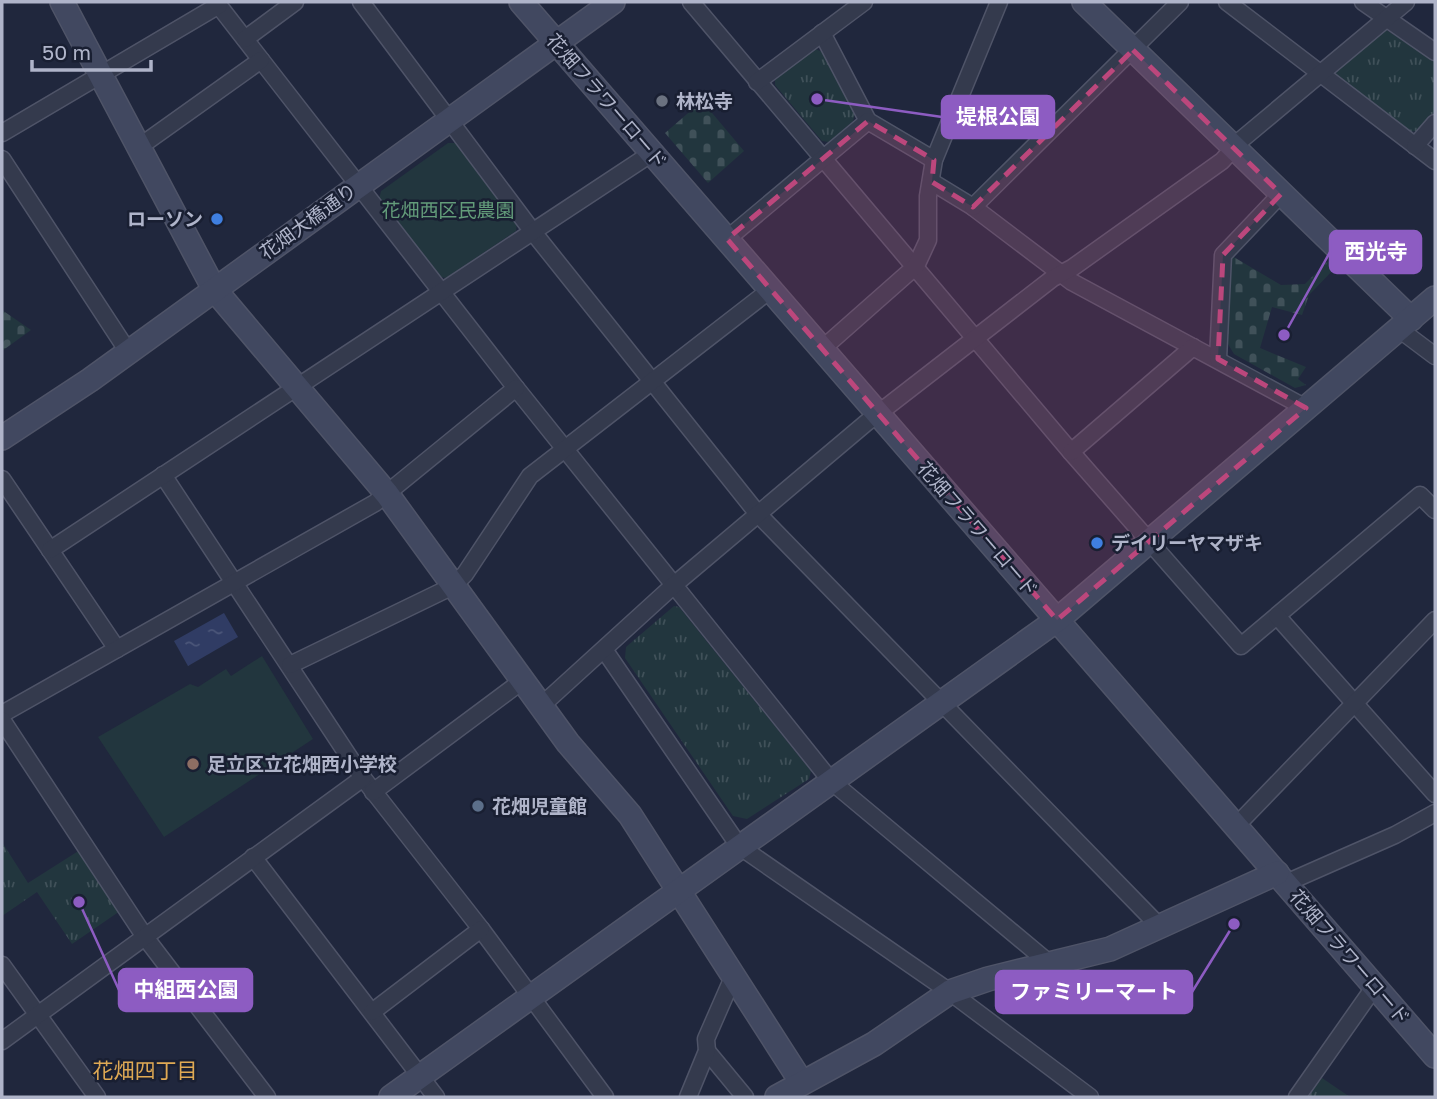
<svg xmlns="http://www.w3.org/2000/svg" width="1437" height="1099" viewBox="0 0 1437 1099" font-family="'Golos Text','Noto Sans JP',sans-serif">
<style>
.cemetery{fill:url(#cemetery-stones)}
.park{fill:url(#park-tufts)}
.garden{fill:#22363e}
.water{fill:url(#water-ripples)}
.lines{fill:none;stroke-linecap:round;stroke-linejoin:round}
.street-casing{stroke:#4f5468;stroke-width:19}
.secondary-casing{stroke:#4f5468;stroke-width:26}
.street{stroke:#343a4d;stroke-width:16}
.secondary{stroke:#414860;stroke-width:23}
.marked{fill:#bc477c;fill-opacity:0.2;stroke:#bc477c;stroke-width:5;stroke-dasharray:14 9;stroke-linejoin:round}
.worship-dot{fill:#6b7280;stroke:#191f32;stroke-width:2.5}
.shop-dot{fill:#3f7fe0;stroke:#191f32;stroke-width:2.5}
.education-dot{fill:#8d6e63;stroke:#191f32;stroke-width:2.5}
.service-dot{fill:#5c6f8a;stroke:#191f32;stroke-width:2.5}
.labels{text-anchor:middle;stroke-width:5;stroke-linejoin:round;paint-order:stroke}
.street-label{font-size:19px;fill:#afb4c9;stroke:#191f32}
.poi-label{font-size:19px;font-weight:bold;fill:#afb4c9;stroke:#191f32;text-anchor:start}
.park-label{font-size:19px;fill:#639c7a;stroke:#191f32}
.neighbourhood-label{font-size:21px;fill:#dfa954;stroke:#191f32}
.leader{fill:none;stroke:#8d5cc2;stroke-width:2.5}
.callout-dot{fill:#8d5cc2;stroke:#191f32;stroke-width:2.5}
.callout{fill:#8d5cc2;stroke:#8d5cc2;stroke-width:2.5}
.callout-label{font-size:21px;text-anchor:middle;font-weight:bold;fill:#fff}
</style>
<defs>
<pattern id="cemetery-stones" width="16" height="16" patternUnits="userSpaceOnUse" patternTransform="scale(1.75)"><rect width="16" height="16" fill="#22363e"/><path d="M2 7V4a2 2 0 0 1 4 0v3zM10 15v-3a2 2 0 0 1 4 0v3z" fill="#405159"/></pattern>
<pattern id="park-tufts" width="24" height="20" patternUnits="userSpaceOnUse" patternTransform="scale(1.75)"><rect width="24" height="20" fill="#22363e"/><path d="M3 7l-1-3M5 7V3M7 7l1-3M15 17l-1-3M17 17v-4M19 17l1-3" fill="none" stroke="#405159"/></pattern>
<pattern id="water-ripples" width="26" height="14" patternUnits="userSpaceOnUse" patternTransform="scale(1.75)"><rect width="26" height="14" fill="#303c64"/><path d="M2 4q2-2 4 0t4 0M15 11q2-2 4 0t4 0" fill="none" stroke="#4b5679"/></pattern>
</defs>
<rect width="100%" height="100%" fill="#20273d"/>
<!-- cemetery -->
<g class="cemetery">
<polygon points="702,101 744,151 708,183 665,133"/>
<polygon points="1232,256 1281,285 1305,284 1328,261 1335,268 1309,295 1302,315 1272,307 1260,348 1306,367 1298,379 1306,385 1295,388 1234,354 1228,344 1229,260"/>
<polygon points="2,310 31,330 2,351"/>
</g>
<!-- park -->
<g class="park">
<polygon points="1386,30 1435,61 1435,111 1418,131 1407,132 1336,75 1337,70"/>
<polygon points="815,49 823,52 855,113 853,121 829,142 822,141 775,85 775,80"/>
<polygon points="674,606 679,607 811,771 809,779 747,819 733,816 625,658 626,647"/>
<polygon points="2,842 28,883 80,850 120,911 72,944 37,892 2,916"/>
<polygon points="1322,1078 1350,1097 1308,1097"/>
</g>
<!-- garden -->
<g class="garden">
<polygon points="448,143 456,143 517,223 516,231 446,278 440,277 379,199 381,191"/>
<polygon points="262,656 313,739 164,837 98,737 190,684 198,687 226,669 231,676"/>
</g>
<!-- water -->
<polygon class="water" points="224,613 238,637 188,666 174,641"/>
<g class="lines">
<defs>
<g id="street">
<polyline points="216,2 516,388 831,781 1049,963"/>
<polyline points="361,2 533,232 758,514 1161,928"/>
<polyline points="691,2 1071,452 1241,646 1420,495 1435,510"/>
<polyline points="1227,2 1435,161"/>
<polyline points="1363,2 1435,52"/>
<polyline points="822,33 868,121 934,160"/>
<polyline points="245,39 295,2"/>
<polyline points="757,82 864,2"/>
<polyline points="2,133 219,5"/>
<polyline points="1415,146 1435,123"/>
<polyline points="139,147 261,60"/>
<polyline points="2,159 127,350"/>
<polyline points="932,182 973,207 1072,282 1306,408"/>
<polyline points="973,207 1180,2"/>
<polyline points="727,239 868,121"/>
<polyline points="1399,329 1435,356"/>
<polyline points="822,349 916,266 928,240 928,196 934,160 999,2"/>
<polyline points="1218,359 1223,255 1281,194"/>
<polyline points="1071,452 1193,347"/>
<polyline points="163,475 363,778 481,929 605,1097"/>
<polyline points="2,479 117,649"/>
<polyline points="50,550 652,153"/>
<polyline points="1277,616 1435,794"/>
<polyline points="605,651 739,846 950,992 1090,1097"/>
<polyline points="290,665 453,586 465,574 530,476 770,290"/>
<polyline points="541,706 674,585 866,423 1053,278 1072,268 1222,161 1241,140 1406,2"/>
<polyline points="2,714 375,503 516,388"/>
<polyline points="2,720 145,937 267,1097"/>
<polyline points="373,792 522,681"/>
<polyline points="1236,826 1435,620"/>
<polyline points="253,857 436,1097"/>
<polyline points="1286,883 1395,835 1435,813"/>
<polyline points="2,965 97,1097"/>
<polyline points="372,1012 481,929"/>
<polyline points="2,1041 363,778"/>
<polyline points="707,1051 745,1097"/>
<polyline points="688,1097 707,1051 706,1039 734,975"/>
<polyline points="1297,1097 1375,986"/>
</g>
<g id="secondary">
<polyline points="62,2 214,289 387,494 568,743 630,815 802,1083"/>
<polyline points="521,2 1435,1056"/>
<polyline points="1084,2 1411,319"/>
<polyline points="2,438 90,380 613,2"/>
<polyline points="391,1097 1057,620 1435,298"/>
<polyline points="777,1097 874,1044 950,992 988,979 1110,949 1277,873"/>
</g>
</defs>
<!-- street casing -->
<use href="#street" class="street-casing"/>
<!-- secondary casing -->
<use href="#secondary" class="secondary-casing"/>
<!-- street -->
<use href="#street" class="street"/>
<!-- secondary -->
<use href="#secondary" class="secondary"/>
</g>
<!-- marked area -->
<path class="marked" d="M1133,50L1281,194L1223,255L1218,359L1306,408L1057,620L727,239L868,121L934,160L932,182L973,207Z"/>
<!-- markers -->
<circle class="worship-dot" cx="662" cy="101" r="7"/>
<g class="shop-dot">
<circle cx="217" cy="219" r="7"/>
<circle cx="1097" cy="543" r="7"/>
</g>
<circle class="education-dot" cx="193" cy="764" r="7"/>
<circle class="service-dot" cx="478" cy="806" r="7"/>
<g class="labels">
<!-- street labels -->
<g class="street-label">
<text transform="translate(607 101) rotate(49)" y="7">花畑フラワーロード</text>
<text transform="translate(308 221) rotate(-36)" y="7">花畑大橋通り</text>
<text transform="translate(978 529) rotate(49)" y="7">花畑フラワーロード</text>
<text transform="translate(1350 957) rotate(49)" y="7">花畑フラワーロード</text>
</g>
<!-- poi labels -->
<g class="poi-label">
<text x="676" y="108">林松寺</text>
<text x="203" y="226" text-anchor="end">ローソン</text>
<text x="1111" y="550">デイリーヤマザキ</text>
<text x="207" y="771">足立区立花畑西小学校</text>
<text x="492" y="813">花畑児童館</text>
</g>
<!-- park labels -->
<g class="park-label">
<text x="448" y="217">花畑西区民農園</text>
</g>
<!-- neighbourhood labels -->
<g class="neighbourhood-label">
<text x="145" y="1078">花畑四丁目</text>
</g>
</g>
<!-- callouts -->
<path class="leader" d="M817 99L942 117M1284 335L1330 252M79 902L119 990M1234 924L1192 992"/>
<g class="callout-dot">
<circle cx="817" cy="99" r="7"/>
<circle cx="1284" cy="335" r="7"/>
<circle cx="79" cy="902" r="7"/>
<circle cx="1234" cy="924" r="7"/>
</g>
<g class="callout">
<rect x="942" y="96" width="112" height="42" rx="7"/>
<rect x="1330" y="231" width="91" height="42" rx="7"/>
<rect x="119" y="969" width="133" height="42" rx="7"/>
<rect x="996" y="971" width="196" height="42" rx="7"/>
</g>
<g class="callout-label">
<text x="998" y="124">堤根公園</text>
<text x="1376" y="259">西光寺</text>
<text x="186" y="997">中組西公園</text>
<text x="1094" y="999">ファミリーマート</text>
</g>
<!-- border -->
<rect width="1437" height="1099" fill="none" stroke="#afb4c9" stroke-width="7"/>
<!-- scale -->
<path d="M32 60v10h119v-10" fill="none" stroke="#afb4c9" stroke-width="3.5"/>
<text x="42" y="60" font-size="21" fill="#afb4c9" stroke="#191f32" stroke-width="5" paint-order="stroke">50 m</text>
</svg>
